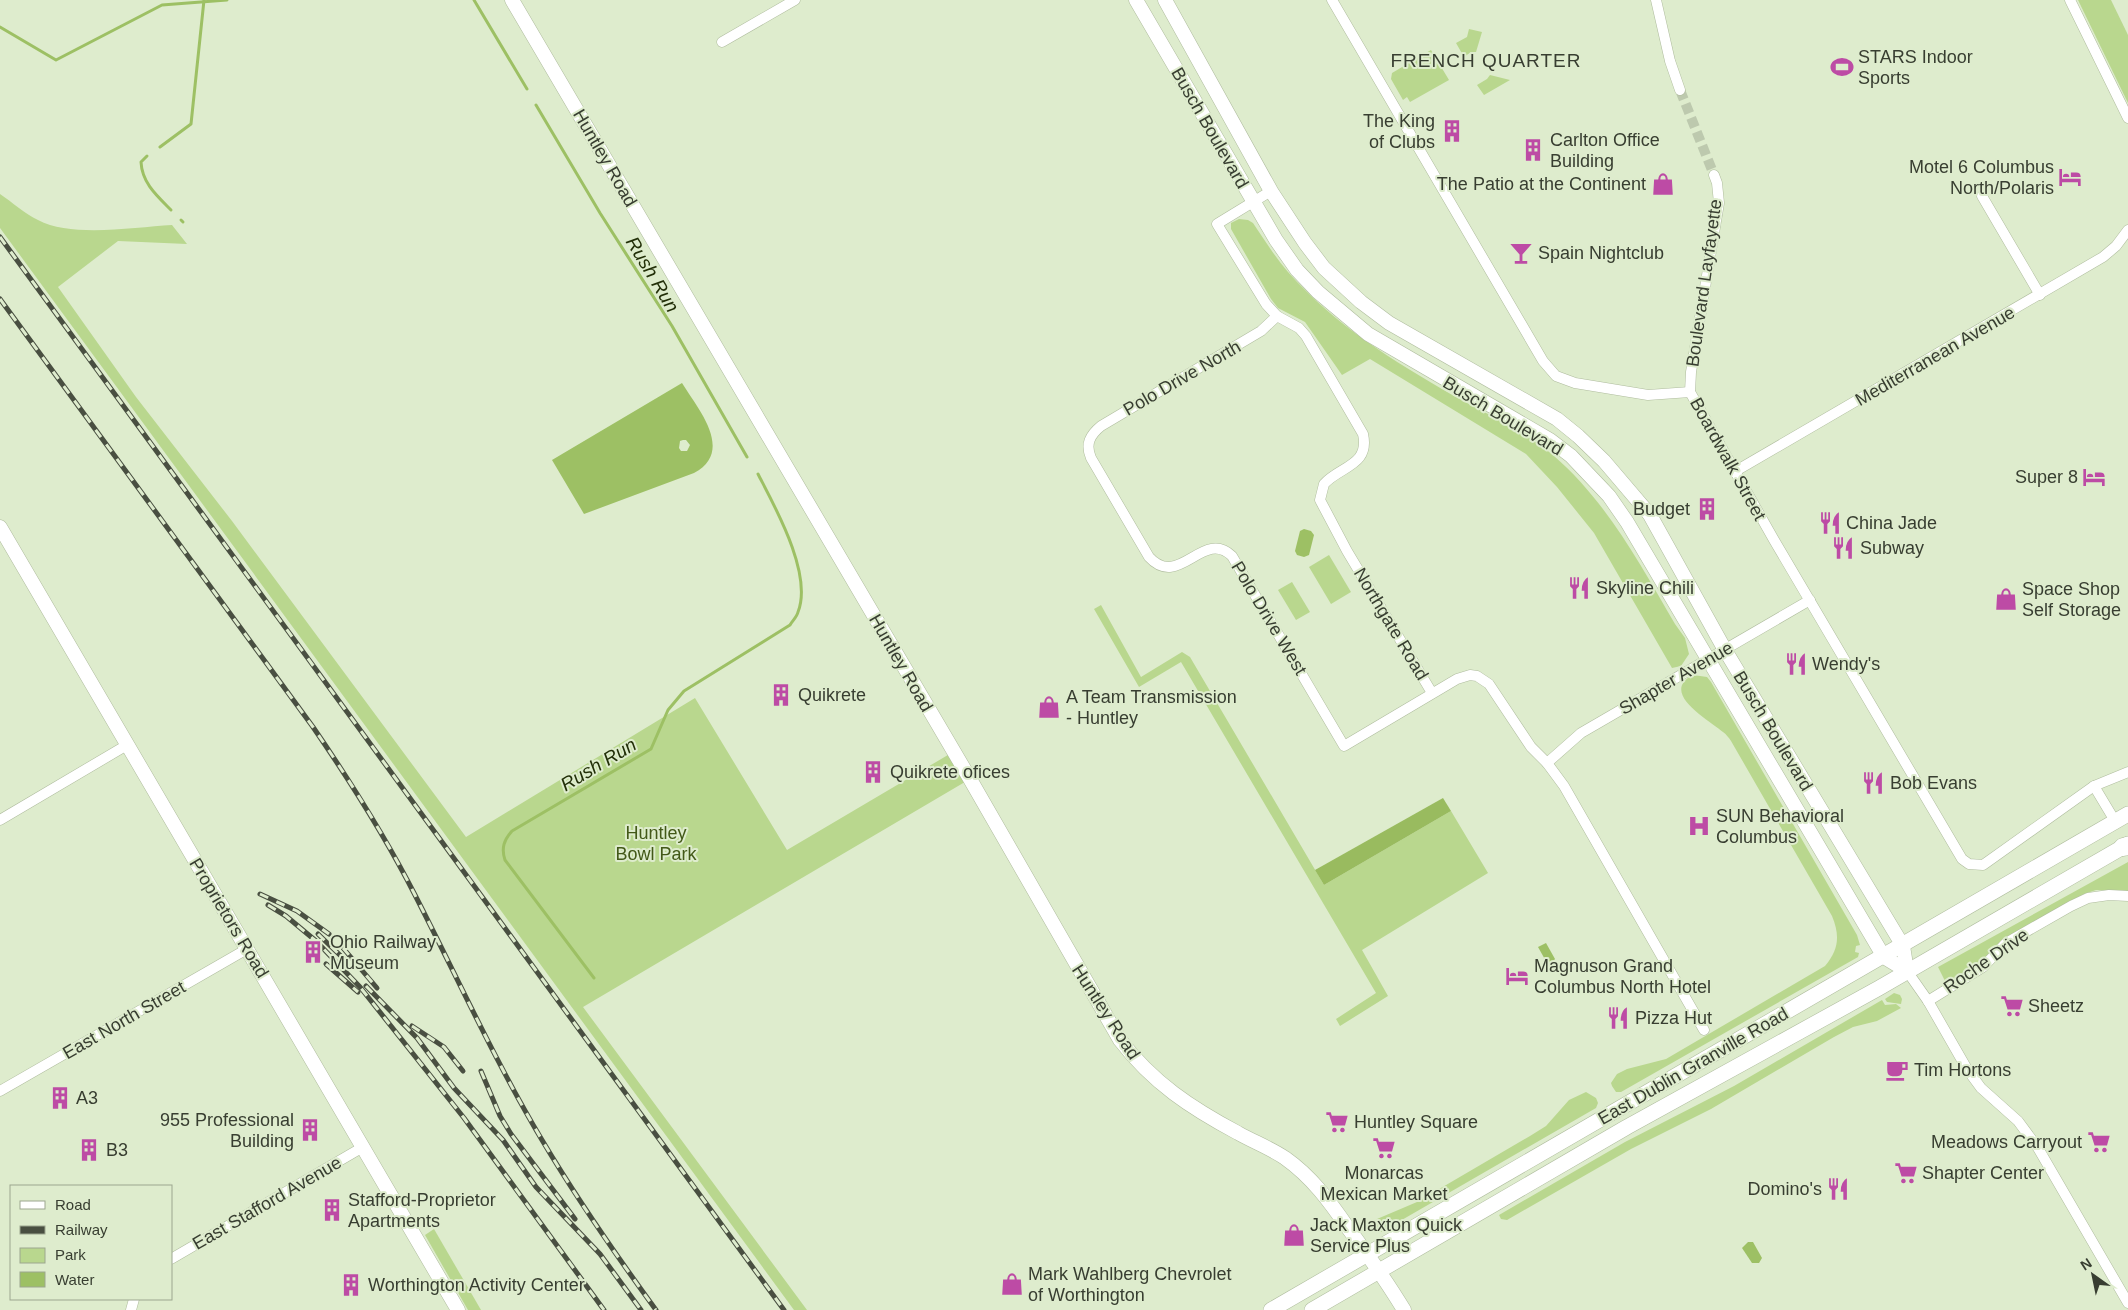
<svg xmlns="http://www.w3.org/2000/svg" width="2128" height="1310" viewBox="0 0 2128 1310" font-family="Arial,sans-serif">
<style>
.green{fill:#b9d78e}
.forest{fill:#99bb5f}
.water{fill:#9dc064;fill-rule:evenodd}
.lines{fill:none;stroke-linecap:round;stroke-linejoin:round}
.stream{stroke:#9dc064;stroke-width:3}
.street-tunnel{stroke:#bdc9ae;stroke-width:10;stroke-dasharray:10 5;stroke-linecap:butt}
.street-casing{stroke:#afbc9e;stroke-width:11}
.secondary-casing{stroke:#afbc9e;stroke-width:15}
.primary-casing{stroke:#afbc9e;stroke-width:16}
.highway-casing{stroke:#afbc9e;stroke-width:19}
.street{stroke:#fff;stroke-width:10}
.secondary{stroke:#fff;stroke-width:14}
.primary{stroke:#fff;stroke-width:15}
.highway{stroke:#fff;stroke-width:18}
.rail-casing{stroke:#494f41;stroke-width:5}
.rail{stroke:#deeccd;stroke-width:3;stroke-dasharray:9;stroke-linecap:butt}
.labels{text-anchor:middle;stroke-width:4;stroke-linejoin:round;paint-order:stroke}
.poi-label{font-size:18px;fill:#383e31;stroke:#deeccd;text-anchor:start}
.street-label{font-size:18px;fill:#383e31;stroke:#deeccd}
.park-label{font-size:18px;fill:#435918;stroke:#deeccd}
.neighbourhood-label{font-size:19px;letter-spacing:1px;fill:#383e31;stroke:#deeccd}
.water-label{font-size:19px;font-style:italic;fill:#222f08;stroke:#deeccd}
</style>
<rect width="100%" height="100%" fill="#deeccd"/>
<!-- green -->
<g class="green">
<polygon points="2078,0 2111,0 2128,35 2128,103"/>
<polygon points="1469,29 1482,32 1476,52 1471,52 1464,57 1456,43 1467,37"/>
<polygon points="1431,50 1449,80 1410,102 1407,97 1403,100 1391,79 1392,73"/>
<polygon points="1490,75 1510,80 1484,95 1477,85 1487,79"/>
<path d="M0,194C12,202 25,214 38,220C72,238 134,227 172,225L187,244L118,241L58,287L136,397L232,521L466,837L695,698L787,850L953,752L970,779L583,1007L807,1310H794L0,228Z"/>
<path d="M1239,219L1248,220L1253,223C1264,239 1275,257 1288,272C1336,326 1392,360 1454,396C1487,414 1525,431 1554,456C1607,502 1640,564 1675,624L1685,638L1689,654L1681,666L1672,668L1594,533L1557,487L1526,454L1370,359L1342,375L1305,322L1278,308L1271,299L1231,229V223Z"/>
<polygon points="1329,555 1351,592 1331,604 1309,567"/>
<polygon points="1292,582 1310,612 1296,620 1278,590"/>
<polygon points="1101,605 1141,677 1182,652 1190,657 1324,885 1451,811 1488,873 1362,950 1388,996 1340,1026 1336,1019 1376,993 1181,662 1139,687 1094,609"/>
<path d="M1693,675L1707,677L1711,682L1857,935L1860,945L1856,946L1855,952L1859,953L1858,957L1621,1092H1616L1612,1086L1611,1083L1617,1074L1627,1069L1666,1059L1825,966C1839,950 1840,935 1832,916L1731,741C1729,738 1726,734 1723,732C1711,721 1658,693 1693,675Z"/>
<polygon points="2128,862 2128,891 2096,890 2084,894 2003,940 1981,962 1946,983 1938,967"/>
<polygon points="1894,993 1900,995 1902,999 1901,1004 1887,1002 1885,999"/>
<polygon points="1882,1000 1885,1005 1896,1004 1901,1008 1877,1021 1853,1027 1834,1037 1711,1109 1631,1149 1507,1220 1501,1219 1499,1215 1625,1142 1734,1086"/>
<polygon points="1586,1092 1596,1098 1598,1103 1596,1108 1381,1232 1375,1230 1374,1223 1377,1219 1417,1202 1530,1136 1546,1126 1569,1100"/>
<polygon points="434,1229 481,1310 468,1310 425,1235"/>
</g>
<!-- forest -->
<polygon class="forest" points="1443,798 1451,811 1324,885 1315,870"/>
<!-- water -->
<g class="water">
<path d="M682,383C698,409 735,451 694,473L584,514L552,460ZM683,440H686L690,445L687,451H681L679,448L680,441Z"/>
<polygon points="1304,529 1311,531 1314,535 1309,555 1304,557 1297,555 1295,551 1300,531"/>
<polygon points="1546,943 1555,959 1551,964 1547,963 1538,947"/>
<polygon points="1748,1242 1753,1242 1762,1258 1759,1263 1752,1263 1742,1248"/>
</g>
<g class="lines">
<!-- stream -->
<g class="stream">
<polyline points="474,0 527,89"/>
<polyline points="0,27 56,60 162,5 227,0"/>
<polyline points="536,105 600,213 672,326 747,457"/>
<polyline points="160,147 191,124 204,0"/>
<path d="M147,156L141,162C142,183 157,196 171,210"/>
<polyline points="181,220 183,222"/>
<path d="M594,978L505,860C501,848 504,840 512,831L651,749L668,710L684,691L790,625C792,621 797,617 798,612C813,574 775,507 758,474"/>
</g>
<!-- street-tunnel -->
<polyline class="street-tunnel" points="1680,90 1714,175"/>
<defs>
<g id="street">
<polyline points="1332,0 1543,361 1556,376 1575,383 1648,395 1690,392"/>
<polyline points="1656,0 1670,61 1680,90"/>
<polyline points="2070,0 2128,118"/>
<polyline points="722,42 795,0"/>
<polyline points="1714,175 1717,183 1719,203 1691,372 1690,392 1774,540 1962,859 1969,864 1983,865 2094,786 2128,772"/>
<path d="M1271,191L1217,224L1266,304L1277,316L1299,328L1306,336L1363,434C1370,466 1340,466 1324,484L1320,500L1347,551L1432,693"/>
<polyline points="1982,196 2040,295"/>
<path d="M1277,316L1261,331L1101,426C1090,435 1085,444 1091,458L1149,557C1179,590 1203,528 1232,556L1344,746L1457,679L1470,675L1477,676L1489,684L1531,747L1547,763L1564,786L1704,1030"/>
<polyline points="1734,472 2103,257 2116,246 2128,230"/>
<polyline points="1547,763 1581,733 1810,600"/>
<polyline points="2094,786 2115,821"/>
<polyline points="0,820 127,745"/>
<polyline points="1907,971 1928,1001 1967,1069 1981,1088 2018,1121 2038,1148 2128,1303"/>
<polyline points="1928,1001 1983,967 2006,943 2071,906 2088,898 2109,895 2128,896"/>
<polyline points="0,1091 247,949"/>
<polyline points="171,1259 363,1147"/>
<polyline points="131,1310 134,1299"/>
</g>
<g id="secondary">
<path d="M512,0L970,779L1120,1040C1153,1083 1191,1108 1238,1133C1254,1142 1270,1148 1285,1158C1312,1177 1330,1202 1348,1228C1368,1255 1387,1282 1404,1310"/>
<polyline points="1136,0 1276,240 1297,270 1318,292 1368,334 1550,440 1571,456 1609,496 1627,522 1884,957 1907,971"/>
<polyline points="1165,0 1271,191 1305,243 1324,268 1361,302 1389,323 1557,419 1578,436 1604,461 1650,515 1725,650 1903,946 1907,971"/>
<polyline points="0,527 458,1310"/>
</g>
<g id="primary">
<path d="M1271,1310C1556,1143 1843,981 2128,814"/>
<polyline points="1312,1310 1627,1127 1879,988 2128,844"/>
</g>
<polyline id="highway" points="2123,847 2128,846"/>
</defs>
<!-- street casing -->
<use href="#street" class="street-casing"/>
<!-- secondary casing -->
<use href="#secondary" class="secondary-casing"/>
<!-- primary casing -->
<use href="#primary" class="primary-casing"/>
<!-- highway casing -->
<use href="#highway" class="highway-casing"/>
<!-- street -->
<use href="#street" class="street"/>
<!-- secondary -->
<use href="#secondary" class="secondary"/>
<!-- primary -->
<use href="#primary" class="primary"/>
<!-- highway -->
<use href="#highway" class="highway"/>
<defs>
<g id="rail">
<polyline points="0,237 784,1310"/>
<path d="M0,299L313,727C350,781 385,836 415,895C457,977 495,1061 542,1140C577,1199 616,1255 656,1310"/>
<polyline points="260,894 297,911 329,934"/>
<polyline points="268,905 286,916 316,941 360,987 464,1118 604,1310"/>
<polyline points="318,934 345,960"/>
<polyline points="343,948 377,988"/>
<polyline points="326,964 358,992"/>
<polyline points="366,986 417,1038 454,1088 503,1140 536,1187 600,1254 641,1310"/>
<polyline points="412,1026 444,1047 463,1071"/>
<polyline points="481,1071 500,1116 511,1134 575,1219"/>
</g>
</defs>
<!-- rail casing -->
<use href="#rail" class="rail-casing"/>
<!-- rail -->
<use href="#rail" class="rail"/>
</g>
<!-- icons -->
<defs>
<symbol id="stadium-bare" viewBox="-9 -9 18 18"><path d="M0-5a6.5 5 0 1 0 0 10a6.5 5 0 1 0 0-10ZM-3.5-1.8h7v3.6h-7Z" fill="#bd4ba5" stroke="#deeccd" stroke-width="2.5" paint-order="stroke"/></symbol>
<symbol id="building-bare" viewBox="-9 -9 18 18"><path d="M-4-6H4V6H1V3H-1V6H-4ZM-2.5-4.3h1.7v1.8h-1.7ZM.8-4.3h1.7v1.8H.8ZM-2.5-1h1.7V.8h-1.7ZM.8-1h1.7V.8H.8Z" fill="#bd4ba5" stroke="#deeccd" stroke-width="2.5" paint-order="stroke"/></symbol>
<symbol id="hotel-bare" viewBox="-9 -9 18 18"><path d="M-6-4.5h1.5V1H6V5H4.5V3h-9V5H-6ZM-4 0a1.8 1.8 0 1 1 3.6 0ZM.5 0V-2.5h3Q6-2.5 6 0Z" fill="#bd4ba5" stroke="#deeccd" stroke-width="2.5" paint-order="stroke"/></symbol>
<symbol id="shop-bare" viewBox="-9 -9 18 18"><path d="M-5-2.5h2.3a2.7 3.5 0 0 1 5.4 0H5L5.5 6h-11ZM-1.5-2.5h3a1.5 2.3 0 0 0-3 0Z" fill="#bd4ba5" stroke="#deeccd" stroke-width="2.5" paint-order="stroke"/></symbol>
<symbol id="bar-bare" viewBox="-9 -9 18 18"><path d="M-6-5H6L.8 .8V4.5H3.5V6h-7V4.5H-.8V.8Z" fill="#bd4ba5" stroke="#deeccd" stroke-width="2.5" paint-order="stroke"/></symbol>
<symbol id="restaurant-bare" viewBox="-9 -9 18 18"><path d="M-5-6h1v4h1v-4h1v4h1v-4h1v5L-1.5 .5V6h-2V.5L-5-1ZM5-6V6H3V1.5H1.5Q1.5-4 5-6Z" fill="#bd4ba5" stroke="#deeccd" stroke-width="2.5" paint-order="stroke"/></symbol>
<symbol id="hospital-bare" viewBox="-9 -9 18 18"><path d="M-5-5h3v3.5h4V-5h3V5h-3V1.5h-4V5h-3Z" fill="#bd4ba5" stroke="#deeccd" stroke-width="2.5" paint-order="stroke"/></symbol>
<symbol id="supermarket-bare" viewBox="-9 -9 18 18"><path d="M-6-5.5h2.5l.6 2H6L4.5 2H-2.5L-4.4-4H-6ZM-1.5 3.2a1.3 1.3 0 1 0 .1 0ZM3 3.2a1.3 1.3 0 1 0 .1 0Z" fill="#bd4ba5" stroke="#deeccd" stroke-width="2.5" paint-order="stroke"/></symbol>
<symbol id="cafe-bare" viewBox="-9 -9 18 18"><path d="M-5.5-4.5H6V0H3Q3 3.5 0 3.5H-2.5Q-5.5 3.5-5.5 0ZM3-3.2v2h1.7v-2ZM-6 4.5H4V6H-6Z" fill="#bd4ba5" stroke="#deeccd" stroke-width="2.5" paint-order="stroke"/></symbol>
</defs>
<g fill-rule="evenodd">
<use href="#stadium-bare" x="1826" y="51" width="32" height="32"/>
<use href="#building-bare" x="1436" y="115" width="32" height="32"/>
<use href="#building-bare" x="1517" y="134" width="32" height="32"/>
<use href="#hotel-bare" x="2054" y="161" width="32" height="32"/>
<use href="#shop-bare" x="1647" y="168" width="32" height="32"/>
<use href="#bar-bare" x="1505" y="237" width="32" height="32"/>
<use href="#hotel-bare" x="2078" y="461" width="32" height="32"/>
<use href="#building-bare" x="1691" y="493" width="32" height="32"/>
<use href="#restaurant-bare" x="1814" y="507" width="32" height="32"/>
<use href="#restaurant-bare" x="1827" y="532" width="32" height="32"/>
<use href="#restaurant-bare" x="1563" y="572" width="32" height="32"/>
<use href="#shop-bare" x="1990" y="583" width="32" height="32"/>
<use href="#restaurant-bare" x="1780" y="648" width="32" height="32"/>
<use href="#building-bare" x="765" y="679" width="32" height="32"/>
<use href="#shop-bare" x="1033" y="691" width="32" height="32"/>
<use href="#building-bare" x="857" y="756" width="32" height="32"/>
<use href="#restaurant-bare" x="1857" y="767" width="32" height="32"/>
<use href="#hospital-bare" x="1683" y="810" width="32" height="32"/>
<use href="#building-bare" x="297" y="936" width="32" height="32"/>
<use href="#hotel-bare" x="1501" y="960" width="32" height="32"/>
<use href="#supermarket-bare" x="1996" y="990" width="32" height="32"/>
<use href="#restaurant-bare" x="1602" y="1002" width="32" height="32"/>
<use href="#cafe-bare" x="1881" y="1054" width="32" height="32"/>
<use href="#building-bare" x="44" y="1082" width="32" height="32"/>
<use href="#supermarket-bare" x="1321" y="1106" width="32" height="32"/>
<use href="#building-bare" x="294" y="1114" width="32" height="32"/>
<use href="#supermarket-bare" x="2083" y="1126" width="32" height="32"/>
<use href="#supermarket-bare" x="1368" y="1132" width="32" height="32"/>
<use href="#building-bare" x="73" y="1134" width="32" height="32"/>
<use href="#supermarket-bare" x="1890" y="1157" width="32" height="32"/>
<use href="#restaurant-bare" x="1822" y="1173" width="32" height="32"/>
<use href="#building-bare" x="316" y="1194" width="32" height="32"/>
<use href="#shop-bare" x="1278" y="1219" width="32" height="32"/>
<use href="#shop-bare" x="996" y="1268" width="32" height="32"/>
<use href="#building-bare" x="335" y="1269" width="32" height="32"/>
</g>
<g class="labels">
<!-- poi labels -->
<g class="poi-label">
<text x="1858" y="63">STARS Indoor<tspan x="1858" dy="21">Sports</tspan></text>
<text x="1435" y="127" text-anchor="end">The King<tspan x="1435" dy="21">of Clubs</tspan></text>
<text x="1550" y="146">Carlton Office<tspan x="1550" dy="21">Building</tspan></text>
<text x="2054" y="173" text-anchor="end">Motel 6 Columbus<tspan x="2054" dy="21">North/Polaris</tspan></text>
<text x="1646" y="190" text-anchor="end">The Patio at the Continent</text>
<text x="1538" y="259">Spain Nightclub</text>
<text x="2078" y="483" text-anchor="end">Super 8</text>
<text x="1690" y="515" text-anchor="end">Budget</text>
<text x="1846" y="529">China Jade</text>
<text x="1860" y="554">Subway</text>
<text x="1596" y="594">Skyline Chili</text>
<text x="2022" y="595">Space Shop<tspan x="2022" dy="21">Self Storage</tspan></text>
<text x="1812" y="670">Wendy's</text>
<text x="798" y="701">Quikrete</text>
<text x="1066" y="703">A Team Transmission<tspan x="1066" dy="21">- Huntley</tspan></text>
<text x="890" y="778">Quikrete ofices</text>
<text x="1890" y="789">Bob Evans</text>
<text x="1716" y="822">SUN Behavioral<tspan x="1716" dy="21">Columbus</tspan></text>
<text x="330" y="948">Ohio Railway<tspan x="330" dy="21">Museum</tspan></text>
<text x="1534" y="972">Magnuson Grand<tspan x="1534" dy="21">Columbus North Hotel</tspan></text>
<text x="2028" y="1012">Sheetz</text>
<text x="1635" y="1024">Pizza Hut</text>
<text x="1914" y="1076">Tim Hortons</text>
<text x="76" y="1104">A3</text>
<text x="294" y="1126" text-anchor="end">955 Professional<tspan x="294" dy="21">Building</tspan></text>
<text x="1354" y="1128">Huntley Square</text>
<text x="2082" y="1148" text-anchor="end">Meadows Carryout</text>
<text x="106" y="1156">B3</text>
<text x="1384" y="1179" text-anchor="middle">Monarcas<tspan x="1384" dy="21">Mexican Market</tspan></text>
<text x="1922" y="1179">Shapter Center</text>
<text x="1822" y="1195" text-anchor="end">Domino's</text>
<text x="348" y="1206">Stafford-Proprietor<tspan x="348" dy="21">Apartments</tspan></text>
<text x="1310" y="1231">Jack Maxton Quick<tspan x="1310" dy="21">Service Plus</tspan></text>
<text x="1028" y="1280">Mark Wahlberg Chevrolet<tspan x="1028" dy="21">of Worthington</tspan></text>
<text x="368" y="1291">Worthington Activity Center</text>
</g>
<!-- street labels -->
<g class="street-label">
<text transform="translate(1210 128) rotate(60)" y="6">Busch Boulevard</text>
<text transform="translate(605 158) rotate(60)" y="6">Huntley Road</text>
<text transform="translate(1704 283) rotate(-82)" y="6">Boulevard Layfayette</text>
<text transform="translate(1935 356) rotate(-30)" y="6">Mediterranean Avenue</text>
<text transform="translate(1182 378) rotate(-30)" y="6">Polo Drive North</text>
<text transform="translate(1503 416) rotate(31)" y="6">Busch Boulevard</text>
<text transform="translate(1728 459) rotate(61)" y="6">Boardwalk Street</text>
<text transform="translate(1269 618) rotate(59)" y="6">Polo Drive West</text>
<text transform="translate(1391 624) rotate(59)" y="6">Northgate Road</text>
<text transform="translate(901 663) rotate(60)" y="6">Huntley Road</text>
<text transform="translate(1676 678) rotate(-30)" y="6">Shapter Avenue</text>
<text transform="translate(1773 731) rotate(59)" y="6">Busch Boulevard</text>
<text transform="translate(229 918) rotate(59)" y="6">Proprietors Road</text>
<text transform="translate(1986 961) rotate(-35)" y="6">Roche Drive</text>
<text transform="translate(1106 1012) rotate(57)" y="6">Huntley Road</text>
<text transform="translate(124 1020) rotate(-30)" y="6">East North Street</text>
<text transform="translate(1693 1066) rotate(-30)" y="6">East Dublin Granville Road</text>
<text transform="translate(267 1203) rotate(-30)" y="6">East Stafford Avenue</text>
</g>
<!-- park labels -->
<g class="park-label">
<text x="656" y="839">Huntley<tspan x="656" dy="21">Bowl Park</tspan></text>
</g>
<!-- neighbourhood labels -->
<g class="neighbourhood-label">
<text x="1486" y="67">FRENCH QUARTER</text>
</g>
<!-- water labels -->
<g class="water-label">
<text transform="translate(653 274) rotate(59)" y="7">Rush Run</text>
<text transform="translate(598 764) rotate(-31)" y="7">Rush Run</text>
</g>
</g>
<!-- legend -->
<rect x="10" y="1185" width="162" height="115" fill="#deeccd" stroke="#9ca68f"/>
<rect x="20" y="1201" width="25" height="8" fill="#ffffff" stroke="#9ca68f"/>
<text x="55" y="1210" font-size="15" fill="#383e31">Road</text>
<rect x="20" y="1226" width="25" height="8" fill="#494f41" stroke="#9ca68f"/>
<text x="55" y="1235" font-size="15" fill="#383e31">Railway</text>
<rect x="20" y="1248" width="25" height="15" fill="#b9d78e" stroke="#9ca68f"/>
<text x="55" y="1260" font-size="15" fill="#383e31">Park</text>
<rect x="20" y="1272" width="25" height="15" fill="#9dc064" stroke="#9ca68f"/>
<text x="55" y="1285" font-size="15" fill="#383e31">Water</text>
<!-- north arrow -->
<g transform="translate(2093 1275) rotate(327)" stroke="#deeccd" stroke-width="4" paint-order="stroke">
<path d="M0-4L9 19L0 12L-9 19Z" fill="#383e31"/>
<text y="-8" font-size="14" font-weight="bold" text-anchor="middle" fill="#383e31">N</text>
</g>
</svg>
